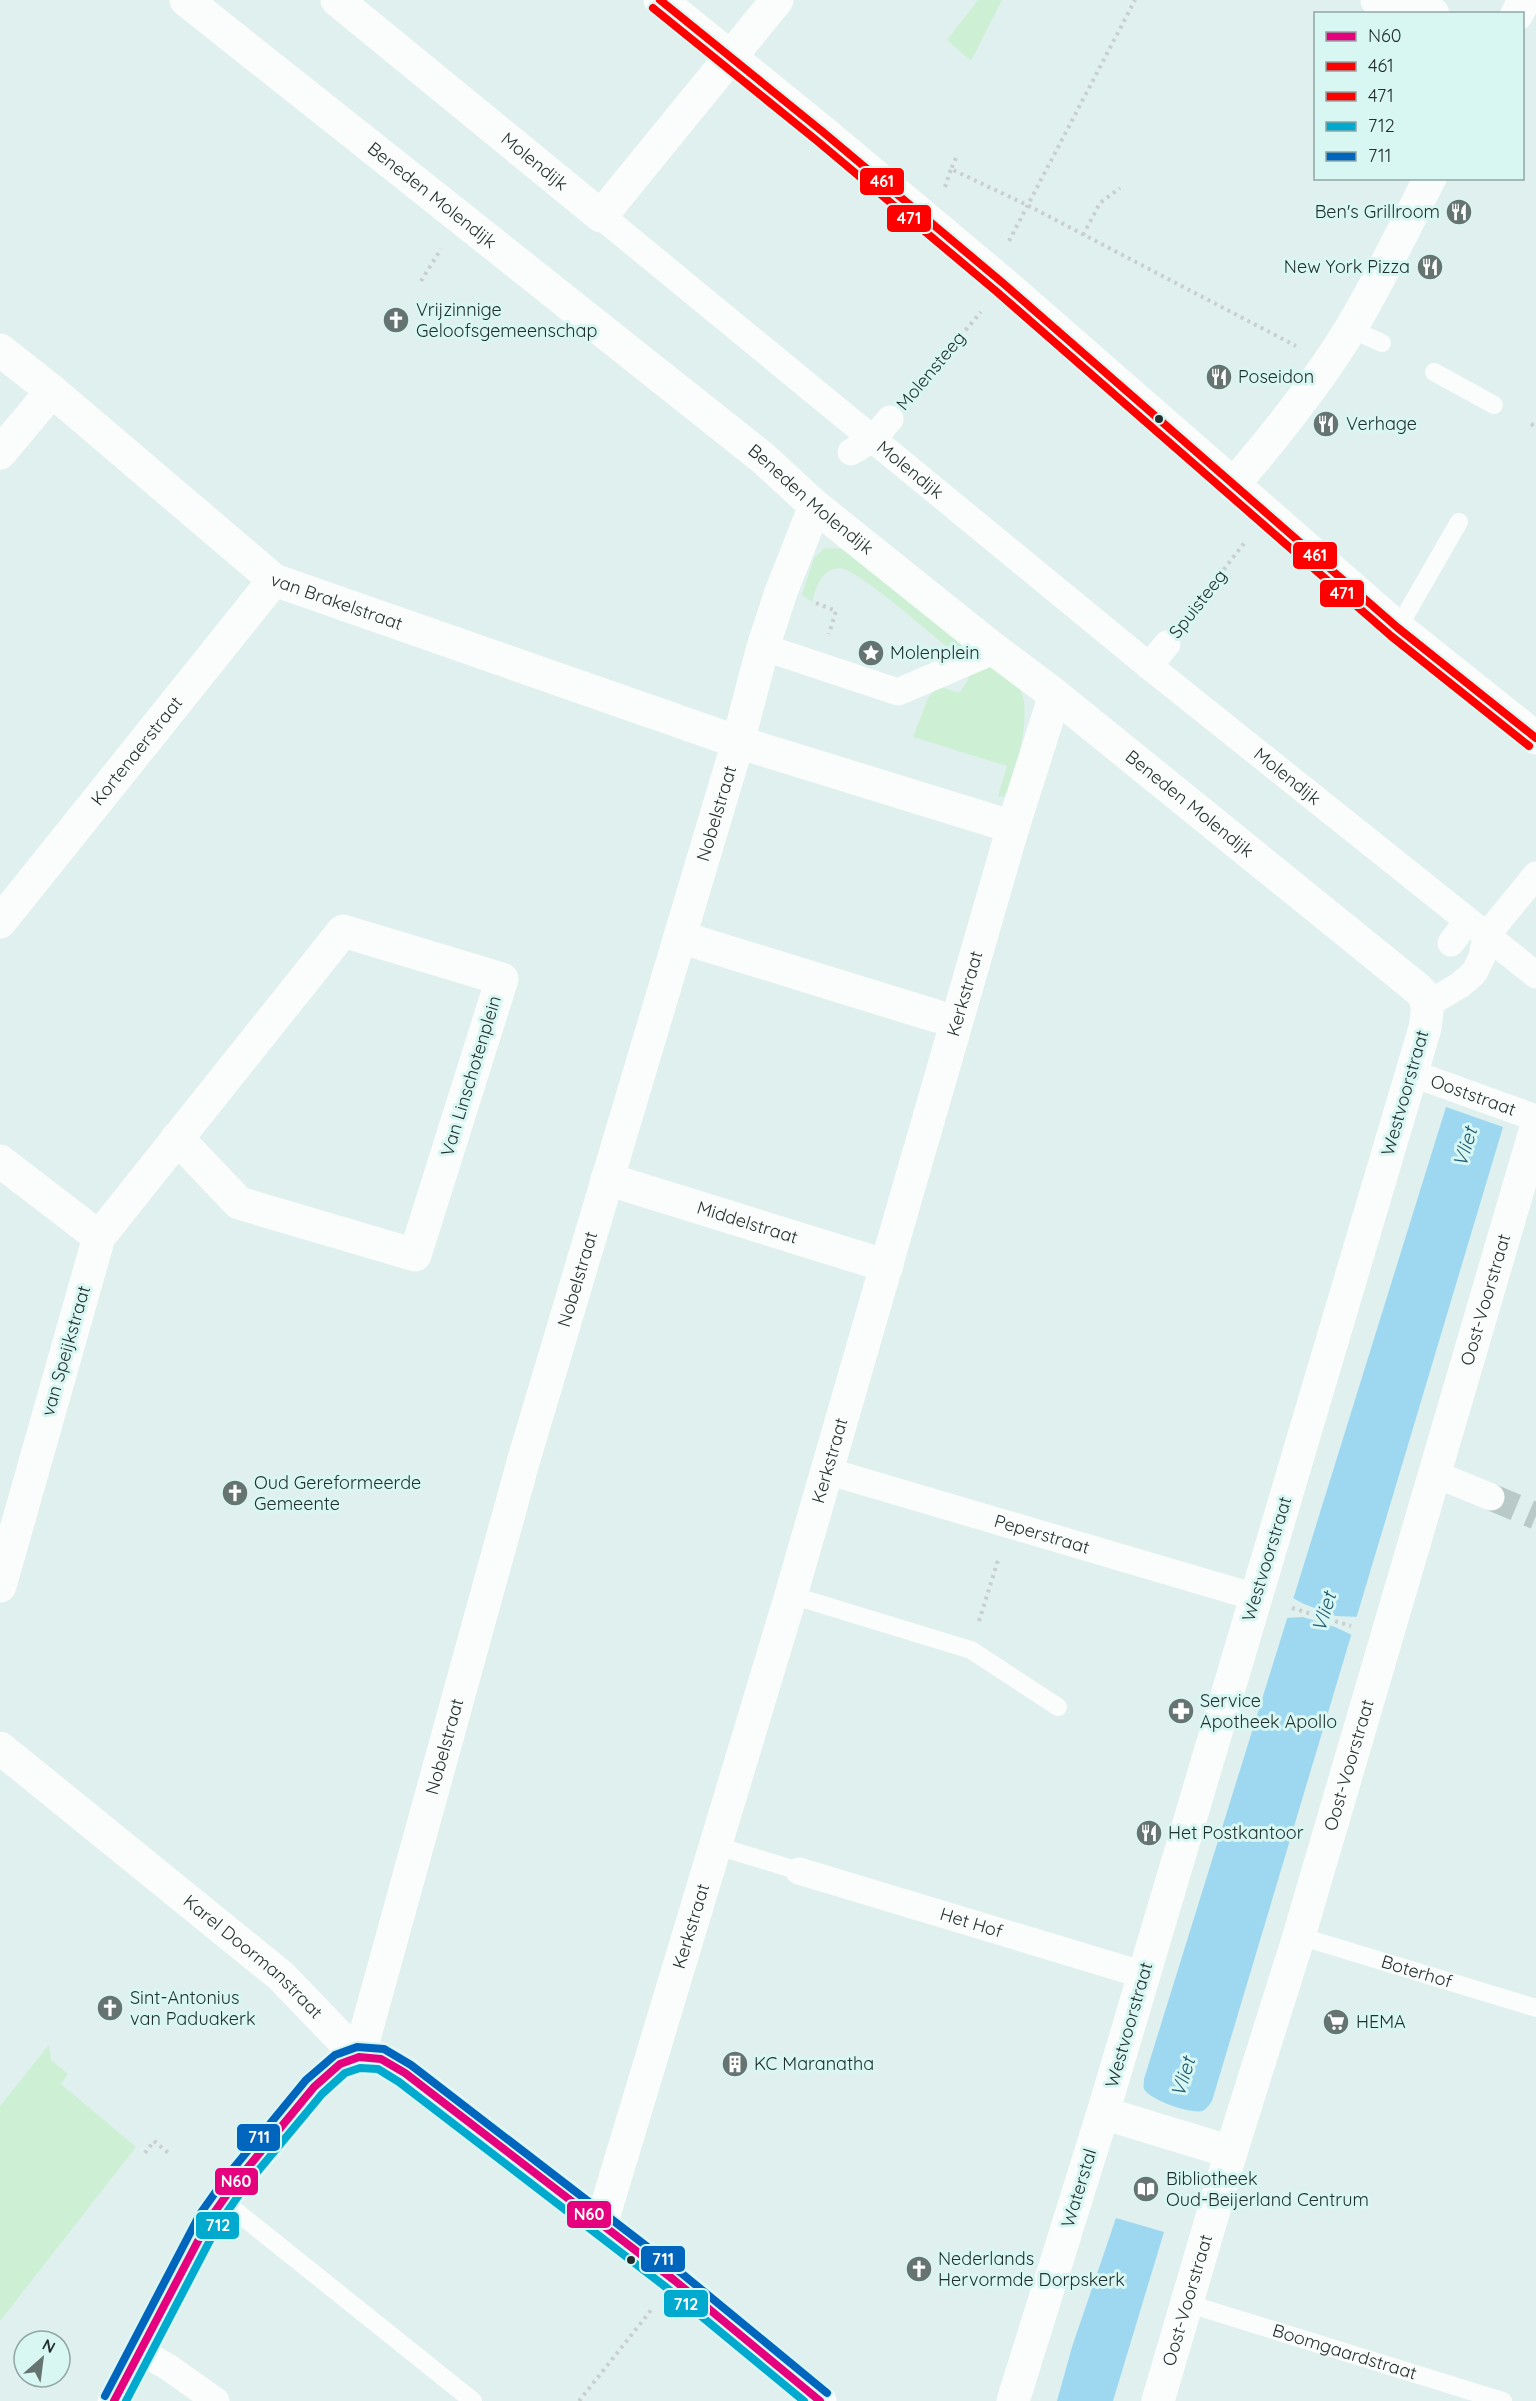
<svg xmlns="http://www.w3.org/2000/svg" width="1536" height="2401" viewBox="0 0 1536 2401" font-family="Quicksand,sans-serif">
<style>
.green{fill:#cdf0d5}
.water{fill:#9ed8f0}
.pier{fill:#dff0ee}
.lines{fill:none;stroke-linecap:round;stroke-linejoin:round}
.pedestrian-tunnel{stroke:#b9c9c8;stroke-width:27;stroke-dasharray:27 14;stroke-linecap:butt}
.path{stroke:#c9cfce;stroke-width:4;stroke-dasharray:3 4.5;stroke-linecap:butt}
.service{stroke:#fafdfc;stroke-width:18}
.pedestrian{stroke:#fafdfc;stroke-width:27}
.minor{stroke:#fafdfc;stroke-width:33}
.tertiary{stroke:#fafdfc;stroke-width:33}
.bus-1-casing{stroke:#d8f7f3;stroke-width:12}
.bus-2-casing{stroke:#d8f7f3;stroke-width:12}
.bus-3-casing{stroke:#d8f7f3;stroke-width:12}
.bus-4-casing{stroke:#d8f7f3;stroke-width:12}
.bus-5-casing{stroke:#d8f7f3;stroke-width:12}
.bus-1{stroke:#e5007d;stroke-width:8}
.bus-2{stroke:#f00;stroke-width:8}
.bus-3{stroke:#f00;stroke-width:8}
.bus-4{stroke:#00a9ce;stroke-width:8}
.bus-5{stroke:#0065bd;stroke-width:8}
.bus-dot{fill:#232f2e;stroke:#d8f7f3;stroke-width:2}
.labels{text-anchor:middle;stroke-width:6;stroke-linejoin:round;paint-order:stroke}
.street-label{font-size:18px;fill:#232f2e;stroke:#d8f7f3}
.poi-label{font-size:18px;fill:#232f2e;stroke:#d8f7f3;text-anchor:start}
.water-label{font-size:20px;font-style:italic;fill:#1f5a72;stroke:#d8f7f3}
.line-badge{stroke:#d8f7f3;stroke-width:2}
.badge-label{font-size:16px;text-anchor:middle;font-weight:bold;fill:#fff}
</style>
<rect width="100%" height="100%" fill="#dff0ee"/>
<!-- green -->
<g class="green">
<polygon points="978,0 1002,0 971,61 947,40"/>
<path d="M825,548L842,549L971,647L960,654L951,650C933,636 857,568 839,568C821,569 816,588 812,602L802,595L814,558Z"/>
<path d="M996,666C1006,675 1019,683 1023,697C1029,717 1017,783 1003,797L998,796L1007,766L913,737L928,698L935,690L942,687L959,693L967,682L971,670Z"/>
<polygon points="49,2045 51,2060 68,2074 61,2084 136,2147 0,2321 0,2106"/>
</g>
<!-- water -->
<g class="water">
<path d="M1446,1107L1503,1127L1212,2101C1209,2105 1207,2109 1202,2111C1190,2114 1150,2100 1144,2089C1143,2086 1144,2083 1144,2079Z"/>
<polygon points="1116,2218 1164,2232 1113,2401 1057,2401 1072,2347"/>
</g>
<!-- pier -->
<polygon class="pier" points="1291,1597 1304,1604 1336,1616 1359,1617 1354,1636 1335,1627 1303,1617 1284,1618"/>
<g class="lines">
<!-- pedestrian-tunnel -->
<polyline class="pedestrian-tunnel" points="1491,1497 1536,1516"/>
<!-- path -->
<g class="path">
<polyline points="956,158 951,169 1029,206 1296,346"/>
<polyline points="945,187 951,169"/>
<polyline points="1083,235 1100,203 1120,188"/>
<polyline points="1009,241 1135,0"/>
<polyline points="421,281 441,249"/>
<polyline points="912,393 981,312"/>
<polyline points="1531,424 1536,427"/>
<polyline points="816,603 836,611 829,634"/>
<polyline points="1187,617 1245,542"/>
<polyline points="1292,1608 1351,1626"/>
<polyline points="979,1621 999,1557"/>
<polyline points="145,2153 154,2141 171,2155"/>
<polyline points="579,2401 652,2309"/>
</g>
<!-- service -->
<g class="service">
<polyline points="1351,329 1382,343"/>
<polyline points="1434,372 1494,405"/>
<polyline points="1398,628 1459,522"/>
<polyline points="791,1595 971,1650 1058,1707"/>
<polyline points="714,1845 799,1871"/>
<path id="s1" d="M1299,1936L1536,2008"/>
<polyline points="222,2200 473,2401"/>
<path id="s2" d="M1186,2303L1503,2401"/>
</g>
<!-- pedestrian -->
<g class="pedestrian">
<path id="s3" d="M601,216L1149,666L1536,975"/>
<polyline points="851,452 873,439 890,419"/>
<polyline points="763,647 898,692 986,654 991,647"/>
<polyline points="1149,666 1167,644"/>
<polyline points="1451,943 1467,921"/>
<polyline points="1428,1004 1460,985 1474,973 1482,957 1486,936 1536,875"/>
<path id="s4" d="M1411,1073L1536,1118"/>
<path id="s5" d="M827,1471L1255,1597"/>
<polyline points="1435,1474 1491,1497"/>
<path id="s6" d="M799,1871L1144,1975"/>
<polyline points="140,2351 168,2367 216,2401"/>
</g>
<!-- minor -->
<g class="minor">
<path id="s7" d="M186,0L763,458L815,506L991,647L1055,695L1418,989C1431,1001 1427,1012 1425,1028L1103,2113L1013,2401"/>
<path id="s8" d="M337,0L601,216L777,0"/>
<polyline points="1377,0 1433,14"/>
<path id="s9" d="M0,350L52,391L274,580L738,742L1013,827"/>
<polyline points="0,453 52,391"/>
<path id="s10" d="M0,922L274,580"/>
<polyline points="680,937 936,1016"/>
<polyline points="0,1161 99,1237 0,1586"/>
<path id="s11" d="M607,1179L887,1266"/>
<polyline points="99,1237 343,931 502,979 415,1255 239,1203 177,1138"/>
<path id="s12" d="M0,1748L281,1976L359,2057"/>
<path id="s13" d="M359,2057L524,1459L738,742L763,647L781,592L815,506"/>
<polyline points="1103,2113 1231,2152"/>
<path id="s14" d="M601,2225L791,1595L1013,827L1055,695"/>
<path id="s15" d="M1158,2401L1231,2152L1299,1936L1536,1128"/>
</g>
<!-- tertiary -->
<g class="tertiary">
<polyline points="660,0 823,132 1004,284 1398,628 1536,738"/>
<polyline points="1517,14 1524,0"/>
<path d="M1233,485C1276,435 1317,384 1351,328C1380,280 1404,228 1430,178"/>
<polyline points="114,2401 209,2220 235,2183 314,2087 340,2064 359,2057 381,2059 405,2073 674,2280 820,2401"/>
</g>
<defs>
<polyline id="bus-1" points="114,2401 209,2220 235,2183 314,2087 340,2064 359,2057 381,2059 405,2073 674,2280 820,2401"/>
<polyline id="bus-2" points="660,0 823,132 1004,284 1398,628 1536,738"/>
<polyline id="bus-3" points="653,8 816,140 997,292 1391,636 1529,746"/>
<polyline id="bus-4" points="126,2401 218,2225 243,2189 322,2094 345,2073 360,2068 378,2069 399,2082 667,2288 804,2401"/>
<polyline id="bus-5" points="105,2396 200,2214 227,2176 306,2080 335,2055 357,2047 384,2049 411,2065 680,2272 827,2393"/>
</defs>
<!-- bus-1 casing -->
<use href="#bus-1" class="bus-1-casing"/>
<!-- bus-2 casing -->
<use href="#bus-2" class="bus-2-casing"/>
<!-- bus-3 casing -->
<use href="#bus-3" class="bus-3-casing"/>
<!-- bus-4 casing -->
<use href="#bus-4" class="bus-4-casing"/>
<!-- bus-5 casing -->
<use href="#bus-5" class="bus-5-casing"/>
<!-- bus-1 -->
<use href="#bus-1" class="bus-1"/>
<!-- bus-2 -->
<use href="#bus-2" class="bus-2"/>
<!-- bus-3 -->
<use href="#bus-3" class="bus-3"/>
<!-- bus-4 -->
<use href="#bus-4" class="bus-4"/>
<!-- bus-5 -->
<use href="#bus-5" class="bus-5"/>
</g>
<!-- icons -->
<defs>
<symbol id="restaurant-disc" viewBox="-11 -11 22 22"><circle r="9.5" fill="#657371" stroke="#d8f7f3"/><path d="M-5-6h1v4h1v-4h1v4h1v-4h1v5L-1.5 .5V6h-2V.5L-5-1ZM5-6V6H3V1.5H1.5Q1.5-4 5-6Z" fill="#fff"/></symbol>
<symbol id="church-disc" viewBox="-11 -11 22 22"><circle r="9.5" fill="#657371" stroke="#d8f7f3"/><path d="M-1.2-6h2.4v3.5h3.3v2.4h-3.3V6h-2.4V-.1h-3.3v-2.4h3.3Z" fill="#fff"/></symbol>
<symbol id="sight-disc" viewBox="-11 -11 22 22"><circle r="9.5" fill="#657371" stroke="#d8f7f3"/><path d="M0-6L1.8-2.2L6-1.7L2.9 1.2L3.7 5.4L0 3.3L-3.7 5.4L-2.9 1.2L-6-1.7L-1.8-2.2Z" fill="#fff"/></symbol>
<symbol id="pharmacy-disc" viewBox="-11 -11 22 22"><circle r="9.5" fill="#657371" stroke="#d8f7f3"/><path d="M-2-6h4v4h4v4h-4v4h-4v-4h-4v-4h4Z" fill="#fff"/></symbol>
<symbol id="supermarket-disc" viewBox="-11 -11 22 22"><circle r="9.5" fill="#657371" stroke="#d8f7f3"/><path d="M-6-5.5h2.5l.6 2H6L4.5 2H-2.5L-4.4-4H-6ZM-1.5 3.2a1.3 1.3 0 1 0 .1 0ZM3 3.2a1.3 1.3 0 1 0 .1 0Z" fill="#fff"/></symbol>
<symbol id="building-disc" viewBox="-11 -11 22 22"><circle r="9.5" fill="#657371" stroke="#d8f7f3"/><path d="M-4-6H4V6H1V3H-1V6H-4ZM-2.5-4.3h1.7v1.8h-1.7ZM.8-4.3h1.7v1.8H.8ZM-2.5-1h1.7V.8h-1.7ZM.8-1h1.7V.8H.8Z" fill="#fff"/></symbol>
<symbol id="library-disc" viewBox="-11 -11 22 22"><circle r="9.5" fill="#657371" stroke="#d8f7f3"/><path d="M-6-4Q-3-5.5-.7-3.5V5Q-3 3-6 4ZM6-4Q3-5.5 .7-3.5V5Q3 3 6 4Z" fill="#fff"/></symbol>
</defs>
<g fill-rule="evenodd">
<use href="#restaurant-disc" x="1444" y="197" width="30" height="30"/>
<use href="#restaurant-disc" x="1415" y="252" width="30" height="30"/>
<use href="#church-disc" x="381" y="305" width="30" height="30"/>
<use href="#restaurant-disc" x="1204" y="362" width="30" height="30"/>
<use href="#restaurant-disc" x="1311" y="409" width="30" height="30"/>
<use href="#sight-disc" x="856" y="638" width="30" height="30"/>
<use href="#church-disc" x="220" y="1478" width="30" height="30"/>
<use href="#pharmacy-disc" x="1166" y="1696" width="30" height="30"/>
<use href="#restaurant-disc" x="1134" y="1818" width="30" height="30"/>
<use href="#church-disc" x="95" y="1993" width="30" height="30"/>
<use href="#supermarket-disc" x="1321" y="2007" width="30" height="30"/>
<use href="#building-disc" x="720" y="2049" width="30" height="30"/>
<use href="#library-disc" x="1131" y="2174" width="30" height="30"/>
<use href="#church-disc" x="904" y="2254" width="30" height="30"/>
</g>
<!-- markers -->
<g class="bus-dot">
<circle cx="1159" cy="419" r="5"/>
<circle cx="631" cy="2260" r="5"/>
</g>
<g class="labels">
<!-- street labels -->
<g class="street-label">
<text dy="6" stroke="none"><textPath href="#s8" startOffset="255">Molendijk</textPath></text>
<text dy="6" stroke="none"><textPath href="#s7" startOffset="314">Beneden Molendijk</textPath></text>
<text transform="translate(931 371) rotate(-50)" y="6">Molensteeg</text>
<text dy="6" stroke="none"><textPath href="#s3" startOffset="400">Molendijk</textPath></text>
<text dy="6" stroke="none"><textPath href="#s7" startOffset="800">Beneden Molendijk</textPath></text>
<text dy="6" stroke="none"><textPath href="#s9" startOffset="424">van Brakelstraat</textPath></text>
<text transform="translate(1198 604) rotate(-52)" y="6">Spuisteeg</text>
<text dy="6" stroke="none"><textPath href="#s10" startOffset="219">Kortenaerstraat</textPath></text>
<text dy="6" stroke="none"><textPath href="#s3" startOffset="886">Molendijk</textPath></text>
<text dy="6" stroke="none"><textPath href="#s7" startOffset="1286">Beneden Molendijk</textPath></text>
<text dy="6" stroke="none"><textPath href="#s13" startOffset="1294">Nobelstraat</textPath></text>
<text dy="6" stroke="none"><textPath href="#s14" startOffset="1284">Kerkstraat</textPath></text>
<text transform="translate(471 1076) rotate(-73)" y="6">Van Linschotenplein</text>
<text transform="translate(1405 1093) rotate(-74)" y="6">Westvoorstraat</text>
<text dy="6" stroke="none"><textPath href="#s4" startOffset="66">Ooststraat</textPath></text>
<text dy="6" stroke="none"><textPath href="#s11" startOffset="147">Middelstraat</textPath></text>
<text dy="6" stroke="none"><textPath href="#s13" startOffset="808">Nobelstraat</textPath></text>
<text dy="6" stroke="none"><textPath href="#s15" startOffset="1149">Oost-Voorstraat</textPath></text>
<text transform="translate(66 1351) rotate(-74)" y="6">van Speijkstraat</text>
<text dy="6" stroke="none"><textPath href="#s14" startOffset="798">Kerkstraat</textPath></text>
<text dy="6" stroke="none"><textPath href="#s5" startOffset="224">Peperstraat</textPath></text>
<text transform="translate(1267 1559) rotate(-73)" y="6">Westvoorstraat</text>
<text dy="6" stroke="none"><textPath href="#s13" startOffset="322">Nobelstraat</textPath></text>
<text dy="6" stroke="none"><textPath href="#s15" startOffset="664">Oost-Voorstraat</textPath></text>
<text dy="6" stroke="none"><textPath href="#s6" startOffset="180">Het Hof</textPath></text>
<text dy="6" stroke="none"><textPath href="#s14" startOffset="312">Kerkstraat</textPath></text>
<text dy="6" stroke="none"><textPath href="#s12" startOffset="328">Karel Doormanstraat</textPath></text>
<text dy="6" stroke="none"><textPath href="#s1" startOffset="123">Boterhof</textPath></text>
<text transform="translate(1129 2025) rotate(-74)" y="6">Westvoorstraat</text>
<text transform="translate(1079 2188) rotate(-73)" y="6">Waterstal</text>
<text dy="6" stroke="none"><textPath href="#s15" startOffset="105">Oost-Voorstraat</textPath></text>
<text dy="6" stroke="none"><textPath href="#s2" startOffset="166">Boomgaardstraat</textPath></text>
</g>
<!-- poi labels -->
<g class="poi-label">
<text x="1440" y="218" text-anchor="end">Ben's Grillroom</text>
<text x="1410" y="273" text-anchor="end">New York Pizza</text>
<text x="416" y="316">Vrijzinnige<tspan x="416" dy="21">Geloofsgemeenschap</tspan></text>
<text x="1238" y="383">Poseidon</text>
<text x="1346" y="430">Verhage</text>
<text x="890" y="659">Molenplein</text>
<text x="254" y="1489">Oud Gereformeerde<tspan x="254" dy="21">Gemeente</tspan></text>
<text x="1200" y="1707">Service<tspan x="1200" dy="21">Apotheek Apollo</tspan></text>
<text x="1168" y="1839">Het Postkantoor</text>
<text x="130" y="2004">Sint-Antonius<tspan x="130" dy="21">van Paduakerk</tspan></text>
<text x="1356" y="2028">HEMA</text>
<text x="754" y="2070">KC Maranatha</text>
<text x="1166" y="2185">Bibliotheek<tspan x="1166" dy="21">Oud-Beijerland Centrum</tspan></text>
<text x="938" y="2265">Nederlands<tspan x="938" dy="21">Hervormde Dorpskerk</tspan></text>
</g>
<!-- water labels -->
<g class="water-label">
<text transform="translate(1465 1147) rotate(-73)" y="7">Vliet</text>
<text transform="translate(1324 1612) rotate(-73)" y="7">Vliet</text>
<text transform="translate(1183 2077) rotate(-73)" y="7">Vliet</text>
</g>
</g>
<g class="line-badge">
<rect x="859" y="167" width="46" height="29" rx="6" fill="#f00"/>
<rect x="886" y="204" width="46" height="29" rx="6" fill="#f00"/>
<rect x="1292" y="541" width="46" height="29" rx="6" fill="#f00"/>
<rect x="1319" y="579" width="46" height="29" rx="6" fill="#f00"/>
<rect x="236" y="2123" width="45" height="29" rx="6" fill="#0065bd"/>
<rect x="214" y="2167" width="45" height="29" rx="6" fill="#e5007d"/>
<rect x="566" y="2200" width="46" height="29" rx="6" fill="#e5007d"/>
<rect x="195" y="2211" width="45" height="29" rx="6" fill="#00a9ce"/>
<rect x="640" y="2245" width="46" height="28" rx="6" fill="#0065bd"/>
<rect x="663" y="2289" width="46" height="29" rx="6" fill="#00a9ce"/>
</g>
<g class="badge-label">
<text x="882" y="187">461</text>
<text x="909" y="224">471</text>
<text x="1315" y="561">461</text>
<text x="1342" y="599">471</text>
<text x="259" y="2143">711</text>
<text x="236" y="2187">N60</text>
<text x="589" y="2220">N60</text>
<text x="218" y="2231">712</text>
<text x="663" y="2265">711</text>
<text x="686" y="2310">712</text>
</g>
<!-- legend -->
<rect x="1314" y="12" width="210" height="168" fill="#d8f7f3" stroke="#90a7a4" stroke-width="1.5"/>
<rect x="1326" y="32" width="30" height="9" fill="#e5007d" stroke="#90a7a4" stroke-width="1.5"/>
<text x="1368" y="42" font-size="18" fill="#232f2e">N60</text>
<rect x="1326" y="62" width="30" height="9" fill="#ff0000" stroke="#90a7a4" stroke-width="1.5"/>
<text x="1368" y="72" font-size="18" fill="#232f2e">461</text>
<rect x="1326" y="92" width="30" height="9" fill="#ff0000" stroke="#90a7a4" stroke-width="1.5"/>
<text x="1368" y="102" font-size="18" fill="#232f2e">471</text>
<rect x="1326" y="122" width="30" height="9" fill="#00a9ce" stroke="#90a7a4" stroke-width="1.5"/>
<text x="1368" y="132" font-size="18" fill="#232f2e">712</text>
<rect x="1326" y="152" width="30" height="9" fill="#0065bd" stroke="#90a7a4" stroke-width="1.5"/>
<text x="1368" y="162" font-size="18" fill="#232f2e">711</text>
<!-- north arrow -->
<g transform="translate(42 2359) rotate(28)"><circle r="28" fill="#d8f7f3" stroke="#90a7a4" stroke-width="1.5"/>
<path d="M0-4.5L10 22L0 15L-10 22Z" fill="#657371"/>
<text y="-9" font-size="16" font-weight="bold" text-anchor="middle" fill="#232f2e">N</text>
</g>
</svg>
